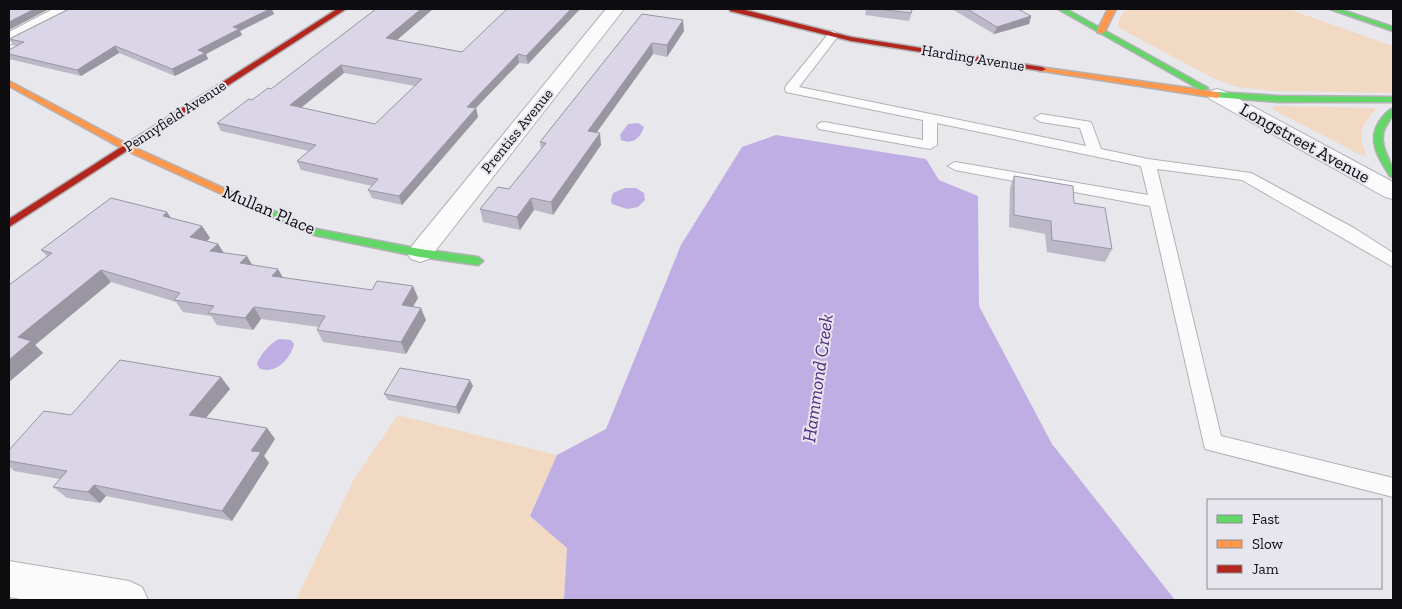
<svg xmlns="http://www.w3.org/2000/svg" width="1402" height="609" viewBox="0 0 1402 609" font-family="'Zilla Slab',serif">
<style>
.green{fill:#f2d9c4}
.water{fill:#beaee3}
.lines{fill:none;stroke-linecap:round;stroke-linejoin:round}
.lane-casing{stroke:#b2b1b4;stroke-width:2}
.street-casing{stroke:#b2b1b4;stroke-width:2}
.fast-casing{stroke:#b2b1b4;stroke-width:3}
.slow-casing{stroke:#b2b1b4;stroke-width:3}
.jam-casing{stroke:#b2b1b4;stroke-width:3}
.lane{fill:#fcfbfc;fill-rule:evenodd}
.street{fill:#fcfbfc;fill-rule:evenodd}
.fast{fill:#63d668;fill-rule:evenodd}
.slow{fill:#ff974d;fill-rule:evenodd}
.jam{fill:#b3261e;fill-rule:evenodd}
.wall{fill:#bcb8c7;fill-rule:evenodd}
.shaded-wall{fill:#9996a2}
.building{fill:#dbd6e7;stroke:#9996a2;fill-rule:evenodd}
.labels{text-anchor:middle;stroke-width:4;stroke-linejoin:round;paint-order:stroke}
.far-street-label{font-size:15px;fill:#0d0c0e;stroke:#e7e5ed}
.street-label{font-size:18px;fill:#0d0c0e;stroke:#e7e5ed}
.water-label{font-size:19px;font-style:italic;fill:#4f2c82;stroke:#e7e5ed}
</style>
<rect width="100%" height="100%" fill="#e8e7eb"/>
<!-- green -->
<g class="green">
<polygon points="1125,9 1288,9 1393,46 1393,93 1275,91 1238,87 1215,79 1119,28 1118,23"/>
<polygon points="1275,106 1376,108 1362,128 1361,139 1366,156 1359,154 1274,110 1272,107"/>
<polygon points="398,415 557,455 530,516 567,548 564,600 296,600 354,479"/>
</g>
<!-- water -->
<g class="water">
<path d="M638,123L644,127C640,138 633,145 621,140L620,135L628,124Z"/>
<polygon points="776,135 926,159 939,180 978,196 979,306 1052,444 1175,600 564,600 567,548 530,516 557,455 606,429 681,245 742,147"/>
<polygon points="625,188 636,188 644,193 645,200 638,207 627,209 612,204 611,200 613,193"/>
<path d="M279,339L291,340L294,344C291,358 275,376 259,368L257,363C262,353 269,344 279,339Z"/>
</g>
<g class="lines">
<defs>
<polygon id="lane" points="833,31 839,35 799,87 1086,146 1080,128 1041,122 1034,118 1041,114 1091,122 1101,149 1148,159 1251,173 1354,228 1393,253 1393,267 1242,180 1157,169 1221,436 1393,478 1393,497 1205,449 1150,206 955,170 948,166 955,162 1148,195 1141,166 937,123 937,145 930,149 819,129 817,126 819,123 824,122 923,140 923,120 786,92 785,89 786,86 829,33"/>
<g id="street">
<polygon points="53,9 75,9 72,13 9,45 9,32"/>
<polygon points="606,9 624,9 429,259 420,262 411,259 407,253 411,247"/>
<polygon points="1217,89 1224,91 1393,182 1393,199 1385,197 1210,99 1207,95 1210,91"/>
<polygon points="9,561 129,581 142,587 148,600 27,600 9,597"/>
</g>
<g id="fast">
<polygon points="1058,9 1066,9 1208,88 1204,90 1201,90"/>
<polygon points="1330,9 1339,9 1393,27 1393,31"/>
<polygon points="1217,92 1279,96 1393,97 1393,102 1279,102 1214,97 1213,95"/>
<path d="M1393,108C1394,119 1384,124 1383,134C1380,150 1394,162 1393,177L1390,176C1379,159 1367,141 1379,122C1383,116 1387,111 1393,108Z"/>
<polygon points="253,202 316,229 420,249 478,257 483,261 478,265 420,257 314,235 250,207 248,205"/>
</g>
<g id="slow">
<polygon points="1108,9 1116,9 1104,33 1098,33 1097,31"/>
<polygon points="1039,67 1217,92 1221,95 1217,98 1042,71 1039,71"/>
<polygon points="9,81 129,145 256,203 258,205 253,208 250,207 123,149 9,86"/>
</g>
<g id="jam">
<polygon points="337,9 346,9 9,227 9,219"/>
<polygon points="730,9 741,9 851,37 1042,67 1046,69 1042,71 851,41 730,11"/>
</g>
</defs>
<!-- lane casing -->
<use href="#lane" class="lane-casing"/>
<!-- street casing -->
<use href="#street" class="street-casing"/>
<!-- fast casing -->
<use href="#fast" class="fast-casing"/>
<!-- slow casing -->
<use href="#slow" class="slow-casing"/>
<!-- jam casing -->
<use href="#jam" class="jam-casing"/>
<!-- lane -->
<use href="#lane" class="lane"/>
<!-- street -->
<use href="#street" class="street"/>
<!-- fast -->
<use href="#fast" class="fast"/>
<!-- slow -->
<use href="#slow" class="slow"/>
<!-- jam -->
<use href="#jam" class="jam"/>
</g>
<!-- wall -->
<g class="wall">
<polygon points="69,9 274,9 272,10 274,14 240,31 242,35 206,54 208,59 175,76 119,53 81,76 9,59 9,50 17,46 13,45 9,39"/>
<path d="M376,9H433L397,40L462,52L580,9L528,64L519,63L476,108L478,117L402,205L372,198L368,190L372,186L301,170L297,161L309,151L221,131L217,123L252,100L271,89ZM344,73L415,86L375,124L301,108Z"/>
<polygon points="861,9 913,9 909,21 865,15 866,10"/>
<polygon points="952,9 1018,9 1031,16 1029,24 994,34"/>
<polygon points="642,14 684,31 667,57 653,54 597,132 601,145 553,215 534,210 520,230 483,222 480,209 509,189 541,149 540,142"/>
<polygon points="1014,176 1074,203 1112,249 1105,262 1047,252 1045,234 1009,227 1010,188"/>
<polygon points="171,218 202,226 210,238 207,241 218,244 223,253 283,278 372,290 413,286 418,298 413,306 426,320 406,354 323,342 317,330 319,327 261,319 253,330 217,325 211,316 183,312 176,302 111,282 35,345 43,353 9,382 9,285 47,256 41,250"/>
<polygon points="473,386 459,414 388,400 384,394"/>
<polygon points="230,389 206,418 267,428 275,439 264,456 269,463 232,521 106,496 100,503 67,498 53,487 60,479 14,471 9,466 9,450 71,415"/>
</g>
<!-- shaded-wall -->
<g class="shaded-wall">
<polygon points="34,9 49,9 9,30 9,22"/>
<polygon points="266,9 274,9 272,10 274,14 240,31 242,35 206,54 208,59 175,76 172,69 198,50 233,27"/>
<polygon points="421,9 433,9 389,47 386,38"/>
<polygon points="571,9 580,9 528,64 526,56"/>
<polygon points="1031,16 1029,24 994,34 997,27"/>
<polygon points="683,20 684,31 667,57 667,45"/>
<polygon points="652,43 653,54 589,143 588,131"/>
<polygon points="115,46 119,53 81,76 77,70"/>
<polygon points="518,54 519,63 469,115 467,107"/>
<polygon points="341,65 344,73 293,114 290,105"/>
<polygon points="476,108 478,117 402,205 399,196"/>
<polygon points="600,133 601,145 553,215 551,202"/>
<polygon points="531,198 534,210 520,230 517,217"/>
<polygon points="167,212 175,224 163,216"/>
<polygon points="202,226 210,238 198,249 190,237"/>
<polygon points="218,244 226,256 210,251"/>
<polygon points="247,256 254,268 240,263"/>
<polygon points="278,269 285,281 272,276"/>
<polygon points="101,270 111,282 35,345 43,353 9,382 9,360 18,337"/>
<polygon points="413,286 418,298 407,317 402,305"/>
<polygon points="254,307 261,319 253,330 245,318"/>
<polygon points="421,308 426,320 406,354 401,342"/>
<polygon points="221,377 230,389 199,426 189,415"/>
<polygon points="470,380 473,386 459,414 456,407"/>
<polygon points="267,428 275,439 264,456 269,463 232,521 222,511 251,451"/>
<polygon points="94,485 106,496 100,503 88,492"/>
</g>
<!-- building -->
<g class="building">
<polygon points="9,9 34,9 9,22"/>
<polygon points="69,9 270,9 233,27 239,29 198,50 205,53 172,69 115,46 77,70 9,54 9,50 24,42 9,39"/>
<path d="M376,9H421L386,38L462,52L507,9H571L526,56L518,54L467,107L476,108L399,196L368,190L378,179L297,161L316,145L217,123L249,99L252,100L268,88L271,89ZM341,65L422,79L375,124L290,105Z"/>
<polygon points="878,9 912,9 911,13"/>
<polygon points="967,9 1018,9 1031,16 997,27"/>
<polygon points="642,14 683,20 667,45 652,43 588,131 600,133 551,202 531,198 517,217 480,209 498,187 509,189 546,143 540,142"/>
<polygon points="1014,176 1073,186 1074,203 1105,208 1112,249 1052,240 1051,221 1014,215"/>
<polygon points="111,198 167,212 163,216 202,226 190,237 218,244 210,251 247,256 240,263 278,269 272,276 372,290 377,281 413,286 402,305 421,308 401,342 317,330 325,316 254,307 245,318 208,313 214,306 174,300 180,293 101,270 18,337 31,341 9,360 9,285 52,253 41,250"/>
<polygon points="120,360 221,377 189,415 267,428 251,451 261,452 222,511 94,485 88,492 53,487 67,471 9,461 9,450 44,411 71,415"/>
<polygon points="400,368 470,380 456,407 384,394"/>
</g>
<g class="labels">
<!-- far-street labels -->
<g class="far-street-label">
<text transform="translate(973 58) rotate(9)" y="5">Harding Avenue</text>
<text transform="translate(175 116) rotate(-33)" y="5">Pennyfield Avenue</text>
<text transform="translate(517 131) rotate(-51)" y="5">Prentiss Avenue</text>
</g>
<!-- street labels -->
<g class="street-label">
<text transform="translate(1305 143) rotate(29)" y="6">Longstreet Avenue</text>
<text transform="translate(269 210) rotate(23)" y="6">Mullan Place</text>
</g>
<!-- water labels -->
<g class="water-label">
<text transform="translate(817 378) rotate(-82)" y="7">Hammond Creek</text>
</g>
</g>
<!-- border -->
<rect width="1402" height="609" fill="none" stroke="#0d0c0e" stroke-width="20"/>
<!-- legend -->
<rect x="1207" y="499" width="175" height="90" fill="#e7e5ed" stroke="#908e94"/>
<rect x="1217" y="515" width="25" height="8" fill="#63d668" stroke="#908e94"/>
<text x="1252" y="524" font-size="15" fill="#0d0c0e">Fast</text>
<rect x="1217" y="540" width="25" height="8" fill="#ff974d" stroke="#908e94"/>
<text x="1252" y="549" font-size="15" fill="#0d0c0e">Slow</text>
<rect x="1217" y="565" width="25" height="8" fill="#b3261e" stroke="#908e94"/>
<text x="1252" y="574" font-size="15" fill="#0d0c0e">Jam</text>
</svg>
